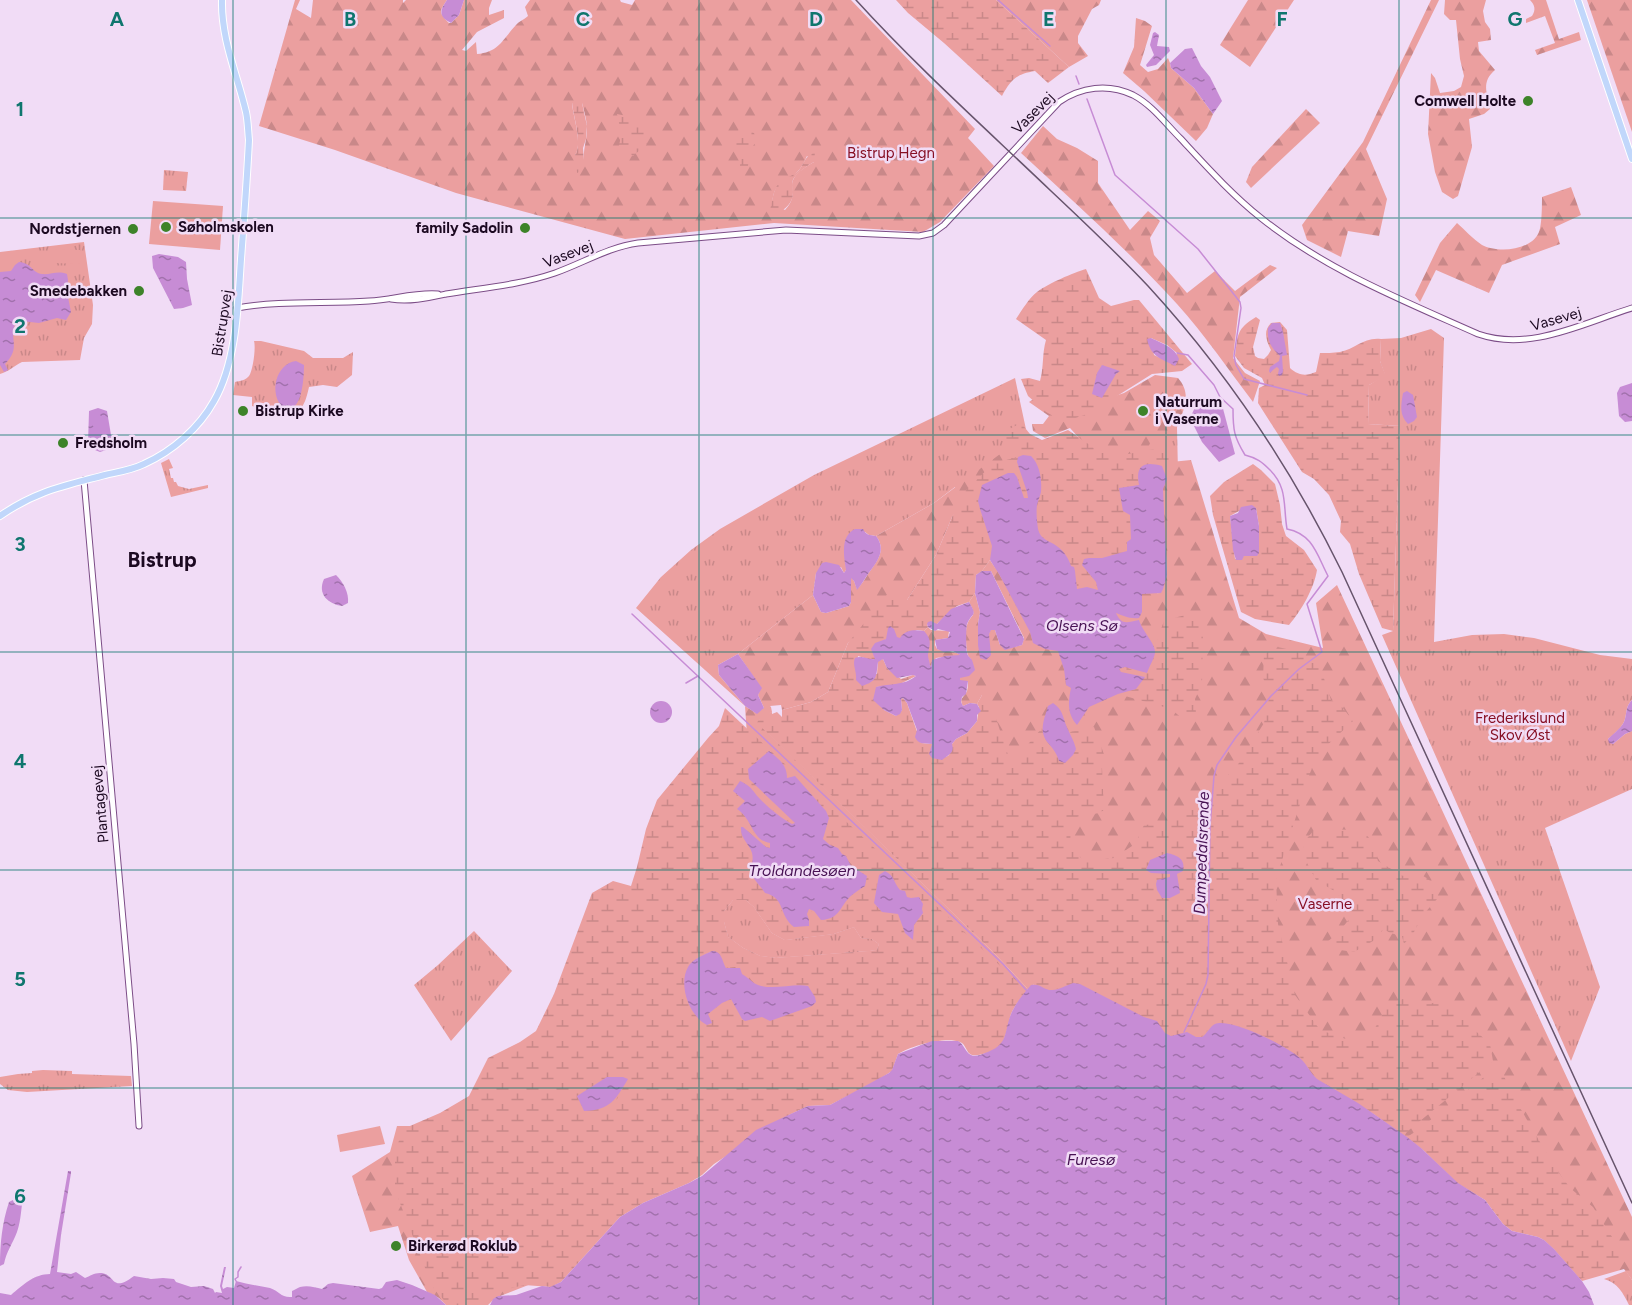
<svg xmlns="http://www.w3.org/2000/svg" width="1632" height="1305" viewBox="0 0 1632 1305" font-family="Figtree,sans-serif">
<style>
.grass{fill:url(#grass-tufts)}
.forest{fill:url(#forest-firs);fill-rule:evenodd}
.wetland{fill:url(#wetland-marsh);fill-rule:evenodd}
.pitch{fill:#eb9f9f}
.water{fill:url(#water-ripples)}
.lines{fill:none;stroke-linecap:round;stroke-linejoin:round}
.stream{stroke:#c78cd5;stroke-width:1.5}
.minor-casing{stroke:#7c4d87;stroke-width:7}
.major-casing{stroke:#fff;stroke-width:8}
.minor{stroke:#fff;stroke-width:5}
.major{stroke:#c1d7fb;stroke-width:6}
.tram{stroke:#67546c;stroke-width:1.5}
.grid{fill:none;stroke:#0f766e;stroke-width:1.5;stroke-opacity:0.55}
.poi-dot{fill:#3d8329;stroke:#f1dcf6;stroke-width:2}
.labels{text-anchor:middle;stroke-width:5;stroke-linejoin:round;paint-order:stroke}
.poi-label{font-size:15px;font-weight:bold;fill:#1c0921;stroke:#f1dcf6;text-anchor:start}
.street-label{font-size:15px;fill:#1c0921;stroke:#f1dcf6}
.park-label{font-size:15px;fill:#871025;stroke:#f1dcf6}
.water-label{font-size:16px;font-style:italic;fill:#471153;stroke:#f1dcf6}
.district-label{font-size:21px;font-weight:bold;fill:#1c0921;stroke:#f1dcf6}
.grid-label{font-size:20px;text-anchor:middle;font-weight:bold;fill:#0f766e;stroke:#f1dcf6;stroke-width:5;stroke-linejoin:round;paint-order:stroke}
</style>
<defs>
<pattern id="grass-tufts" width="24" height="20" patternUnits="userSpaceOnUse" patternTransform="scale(1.5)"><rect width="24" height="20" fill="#eb9f9f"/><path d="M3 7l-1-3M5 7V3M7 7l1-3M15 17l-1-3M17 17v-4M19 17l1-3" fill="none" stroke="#c98889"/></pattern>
<pattern id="forest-firs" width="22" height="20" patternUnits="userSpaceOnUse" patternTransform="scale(1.5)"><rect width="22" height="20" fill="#eb9f9f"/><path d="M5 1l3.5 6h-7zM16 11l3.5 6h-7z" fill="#c98889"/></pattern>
<pattern id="wetland-marsh" width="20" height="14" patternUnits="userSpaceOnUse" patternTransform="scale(1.5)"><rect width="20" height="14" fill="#eb9f9f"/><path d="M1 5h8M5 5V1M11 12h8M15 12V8" fill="none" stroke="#c98889"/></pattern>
<pattern id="water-ripples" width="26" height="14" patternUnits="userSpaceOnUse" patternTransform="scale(1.5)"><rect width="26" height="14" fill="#c78cd5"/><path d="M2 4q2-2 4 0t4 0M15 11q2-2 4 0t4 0" fill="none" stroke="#a171ac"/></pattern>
</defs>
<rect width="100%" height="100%" fill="#f1dcf6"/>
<!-- grass -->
<g class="grass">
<polygon points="164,170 188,172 186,191 163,190"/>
<path d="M84,242L93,305L92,324L84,338L80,360L22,362C14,366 8,372 0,374V252Z"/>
<path d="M1431,329L1444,338L1434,642L1472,635L1504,634L1534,638L1600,655L1632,659V700C1626,706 1627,711 1625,719C1623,727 1614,734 1608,739L1613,744L1625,734L1632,731V789L1545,828L1600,987L1571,1061L1382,635L1393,631L1400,426L1368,424L1369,385L1385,375L1380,361L1381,339L1401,338Z"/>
<path d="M254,341H261L304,351L313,358H343L353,352L352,375L337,387L323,385L309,387C305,405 302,413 283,417L280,408L261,409L252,406V397L233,395L235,382C240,381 246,380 249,376C253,370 256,348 254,341Z"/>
<polygon points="1015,378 1027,434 1012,446 1072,449 1176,385 1178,472 1118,819 955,487 934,503 876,536 869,535 865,532 845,542 846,570 844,573 841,567 816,573 813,595 738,654 718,665 719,675 745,706 636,608 661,577 691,550 720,529 814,475"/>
<polygon points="169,459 173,468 169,469 171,478 173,478 174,482 176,482 178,486 189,489 208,485 208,488 171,497 161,463"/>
<polygon points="733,900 746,900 754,907 772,933 785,940 833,934 854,927 861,938 872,939 879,944 877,950 870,951 776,958 760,956 743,948 728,937 724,922 724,911"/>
<polygon points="474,931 512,971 451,1041 414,985 438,965"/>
<polygon points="43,1070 72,1071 72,1074 131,1076 132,1086 27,1092 8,1090 0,1084 0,1077 18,1074 32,1073 32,1071"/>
<path d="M1626,1271L1632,1280V1305H1629C1623,1293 1618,1283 1604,1279Z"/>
</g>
<!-- forest -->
<g class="forest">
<path d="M295,0H300L296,9L311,18L313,0H403V3L406,0H447C438,13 440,13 449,23H451L459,15L464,0H492L489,8V15L504,10V18L477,32L462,50L466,51L476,42L477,54C499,52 502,40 516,25C519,21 524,20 528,16L525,7L530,0H620L621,2L632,5L635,0H851L975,129L968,138L994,166L940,222L923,232L774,223L625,239L456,193L335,150L259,126ZM572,103H582C584,111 587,120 587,129C587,140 583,149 584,160L575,155C583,144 573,117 572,103ZM807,156L814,162C807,166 798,171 794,178C788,188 799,195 785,210L772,203C775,180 782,186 796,173C801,169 804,162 807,156Z"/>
<polygon points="996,0 1101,0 1099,5 1092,9 1078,36 1078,43 1088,56 1069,67"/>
<polygon points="1248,0 1294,0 1250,67 1220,45"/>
<polygon points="1431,0 1439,0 1366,149 1387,199 1379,236 1348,231 1341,257 1307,240 1302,225 1363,142"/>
<path d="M1445,0H1486L1483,11L1485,22L1490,29L1491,40L1478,42L1479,51L1495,70C1481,82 1487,92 1490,109L1484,114L1469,119L1472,147L1458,196L1453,199L1442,192L1435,172L1428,134L1431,73L1435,78L1440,93L1454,91L1461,87L1464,76L1460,59L1456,20H1450L1444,14Z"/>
<path d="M1530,0H1546L1559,39L1579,32L1581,40L1537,55L1535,50L1555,43L1545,16L1526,23V19L1532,16C1536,10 1535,5 1530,0Z"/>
<polygon points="1587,0 1632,0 1632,132"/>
<polygon points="1136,18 1145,21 1152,26 1140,65 1148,72 1158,69 1168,58 1170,63 1171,68 1194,88 1213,114 1207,128 1196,141 1144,91 1123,73 1134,47"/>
<polygon points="1306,109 1320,123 1251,188 1246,182 1252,167"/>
<path d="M1043,126L1057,139L1077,148L1098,161V183L1130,230L1148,211L1160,221L1150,238L1154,255L1187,293L1215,271L1235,291L1270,265L1277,268L1240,297L1233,358L1245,373L1260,381L1253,402C1228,369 1205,335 1177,304C1128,250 1074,202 1021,153Z"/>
<path d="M1571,187L1581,215L1555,227L1560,244L1502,265L1489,293L1436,270L1420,302L1415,295L1440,243L1457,223C1465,230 1473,239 1482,245C1497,253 1529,251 1538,234C1542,228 1542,206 1542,197Z"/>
<path d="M1155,375L1178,378C1193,395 1183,411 1176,430L1151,441L1143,459L1161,463L1191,460L1239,618L1266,634L1323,648L1316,603L1337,585L1632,1217V1280L1624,1269L1582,1281L1554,1249L1544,1240L1375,1114L1031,985L1026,991L777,1067L536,1282L495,1298L488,1305H446L439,1298L427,1292L409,1260L398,1226L370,1232L352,1176L390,1152L397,1126H424L515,1088L748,750L745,706L756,713L764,708L758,695L761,688L738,654L813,595L821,612L826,613L849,606L851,602V577L854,581L857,589C861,585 865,579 868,574C877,561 887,550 876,536L934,503L1027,434L1053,460L1094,455L1070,428L1045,438L1033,431L1032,424H1043L1049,416L1029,402L1047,390L1103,400L1124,393ZM1023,455L1119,488L1167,479L1163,489L1167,575L1160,593L1142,594V612L1115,611L1120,621L1141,626L1154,648L1136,689L1118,694L1088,707L1077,725L1074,723L1068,706L1071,688L1066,685L1064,669L1058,651L1045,649L1033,643L1030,632L999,574L990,560L982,571H991L1024,638L1022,645L1013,647L1000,645L995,630L991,629L989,633V637L978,645V624L980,612L975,593L969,602C978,618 971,613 967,625C965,630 966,651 968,655C968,657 970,658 971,659L960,678V681L968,682C968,685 968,690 966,693C963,698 959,699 963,706L970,703L977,704L982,695L1035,983L1028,989L994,953L758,723L759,720L772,712L771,707L770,706L781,705L782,710L811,702L828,692L848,643L907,600L936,555L952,517L994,463ZM733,900H746L754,907L772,933L785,940L833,934L854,927L861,938L872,939L879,944L877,950L870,951L776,958L760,956L743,948L728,937L724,922V911ZM712,951L722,1003L696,959Z"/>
<path d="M928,627L931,630L949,631L948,638L935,640V645L937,649C946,652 953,650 961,655C954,658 944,656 936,658L931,666L929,665L924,631Z"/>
</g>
<!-- wetland -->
<g class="wetland">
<path d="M896,0H996L1069,67L1048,83L1035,71C1017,74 1011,79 1002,96L944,43L908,13Z"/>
<path d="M577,100L582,103L587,126L586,139L583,148L584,160L581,171L577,173L575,155C583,144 573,116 572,102Z"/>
<path d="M617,114L631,117L645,127L647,144L633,156L626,152L617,151C623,137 620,127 617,114Z"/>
<polygon points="742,125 754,133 757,141 752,147 747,171 739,173 742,151 731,142"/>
<path d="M815,152L814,162C807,166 799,171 794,178C791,182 793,187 793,192C793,203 786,209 776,214L770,211C772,202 773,190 779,183C785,177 794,176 799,170C806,161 803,158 815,152Z"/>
<path d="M1086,269L1099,298L1111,306L1134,300H1139L1192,364L1182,371L1152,374L1090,413L1064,422L1046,412L1028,396L1021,379L1029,378L1040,381C1044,367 1042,353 1046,340L1016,319C1022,310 1029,298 1037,292C1049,283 1073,273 1086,269ZM1151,338L1167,345L1177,353L1175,365L1154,355Z"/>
<path d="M1256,317L1260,320L1253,347L1255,356L1258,358L1264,359L1268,355L1271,350C1266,340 1263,331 1271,323L1280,322L1287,330L1290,368C1299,376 1306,376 1316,372L1320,353C1326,353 1333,353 1340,352C1356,349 1363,337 1381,339L1380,361L1386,376L1369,385L1368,424L1400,426L1393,631L1382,628L1359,574L1350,544L1340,532L1341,521L1329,495L1314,479L1302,472L1258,403L1259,388L1265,385L1262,378L1244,368L1235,356C1238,335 1236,329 1256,317Z"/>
<path d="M1021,423L1030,434L1042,440L1068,430L1097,450L1113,457L1164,447L1173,458L1162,466L1155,464L1139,469L1137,475L1139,485L1119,488L1123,511L1130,514L1131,539L1127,552L1102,558H1089L1082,565L1096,582L1098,590L1087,587L1077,589C1076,586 1077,583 1076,580C1076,573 1063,551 1058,547C1051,541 1043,542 1039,533C1029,509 1051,485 1034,459L1017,462L1028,498H1024L1017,477L1008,473L982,485L980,509L992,546L990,560L982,571L976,575L975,593L969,602L957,606L937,624H927L928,627L924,631L917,630L901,638L886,639L875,659L871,660L858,656L856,670L857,674H877L878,661L883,659L887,668L901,679L913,675L916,676L898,685L876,687L884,710L896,716L902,710L901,699L903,698L907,703L921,743L932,744L946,757L949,755L952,744L956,739L967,733L977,721L979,707L977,704L982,695L988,694L1011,764L1042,728C1043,739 1050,745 1057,754L1074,739L1070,732L1094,727L1105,757L1102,768L1104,810L1099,813L1071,818L1070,849L1085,861L1114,858L1135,844L1144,825L1169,823L1185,816L1196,799L1217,786L1237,766L1264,723L1270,693L1263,678L1264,654L1278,647L1295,651L1319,663L1331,700L1343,708L1353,721L1320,752L1310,773L1276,879L1278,924L1295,995L1320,1030L1346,1039L1368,1041L1388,1004L1403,999L1429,1004L1444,1000L1455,1006L1469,1025L1490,1044L1493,1061L1403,1135L1358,1103L1317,1079L1300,1057L1294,1053L1264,1036L1212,1025L1202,1037C1196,1038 1195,1035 1189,1033C1182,1031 1177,1038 1170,1036C1162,1034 1160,1023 1154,1020C1151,1018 1147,1018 1144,1017L1076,983L1053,990L1046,989L1034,984L1028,989L994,953L757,723C759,717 766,714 772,712V714L777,712L782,717V710L811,702L828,692L848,643L890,591L907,600L936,555L952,517L967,489L994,463L1018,457L1008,445L1004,432ZM1167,853L1177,874L1179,881L1161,878L1170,877V874L1151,873L1146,869L1150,860Z"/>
<path d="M1253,464L1261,470L1275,484L1280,505L1282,524L1286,536L1304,550L1317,570C1314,589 1301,611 1289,625L1255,619L1241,612L1213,515L1210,496L1224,482ZM1256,508L1259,526L1257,556H1244L1235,559L1230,516L1239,511Z"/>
<polygon points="1199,611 1203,625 1202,684 1195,699 1196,714 1184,720 1171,709 1118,694 1136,689 1144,677 1121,672 1119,668 1125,667 1135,671 1155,653 1154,648 1164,621"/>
<path d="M725,708L1027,991C1021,998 1015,1005 1011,1014C1008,1023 1007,1036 1001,1045C998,1050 978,1057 972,1055C966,1053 966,1044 960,1042C946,1036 910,1046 898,1054L892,1071L875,1082L830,1105L808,1106L789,1115L714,1164L702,1175L689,1183L643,1203L620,1217L561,1282L551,1287L524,1285L504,1290L484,1302L481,1305H448L432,1286L395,1190V1152L403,1129L440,1113L469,1096L488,1058L520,1042L536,1031L554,994L592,893L613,881L631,886L637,867L646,829L657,800L708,738L719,726ZM763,755L787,779L827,825L823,838C829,844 835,846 839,851C847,859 851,865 861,872L865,886L849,897L844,907L815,914L809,909L807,914L809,920L784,916L777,898L765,892L752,876V856L751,849L742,839L743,827L766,847L770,848V843L754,833L747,817L737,809L745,801L733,791L750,785C761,801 775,814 792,824L795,823L776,804L748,769ZM885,871C900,879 896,900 919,897L923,904L922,909L923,913L914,925L913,939L905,933L898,914L882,912L874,903L879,875ZM733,900H746L754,907L772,933L785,940L833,934L854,927L861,938L872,939L879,944L877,950L870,951L776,958L760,956L743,948L728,937L724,922V911ZM712,951C721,951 723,961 726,968L735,967L742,974L749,977L752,981L760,985L779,987L803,985L762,1017L745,1021L742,1019L732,999L722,1003L708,1014L696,959ZM628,1079L617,1099L584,1111L577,1096Z"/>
<path d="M1315,829L1363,830L1372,842L1378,861L1403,876C1420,871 1426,876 1438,889L1437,899L1423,915L1414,932L1404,944L1402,936L1390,933L1384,929L1373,941L1354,952L1333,949L1327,942L1337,934L1351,917L1347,905L1336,892L1316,880L1307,863L1303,843Z"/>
<polygon points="1494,1069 1503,1073 1509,1089 1554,1166 1570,1188 1593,1207 1621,1251 1618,1265 1580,1279 1554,1249 1544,1240 1538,1237 1512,1231 1503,1224 1485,1200 1457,1183 1421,1148 1407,1137 1418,1130"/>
</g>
<!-- pitch -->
<g class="pitch">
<polygon points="153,201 223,206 220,250 149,244"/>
<polygon points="55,249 80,250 80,264 55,263"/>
<polygon points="380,1126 385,1144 340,1152 337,1135"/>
</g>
<!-- water -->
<g class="water">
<path d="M447,0H464L459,15L451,23C439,17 439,11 447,0Z"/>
<polygon points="1155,32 1159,35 1157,46 1169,47 1170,51 1156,65 1147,67 1146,65 1154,55 1150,45 1153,33"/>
<polygon points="1192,48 1201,66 1210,77 1222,101 1213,114 1194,88 1171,68 1170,63 1185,49"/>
<polygon points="159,254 178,257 186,262 187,279 192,305 183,308 174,309 153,268 152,256"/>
<path d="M19,262C32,263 32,273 42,274C51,275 57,270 67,274L68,280L67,292L71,312L66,320L57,318L39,323L21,321L16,322C8,340 22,347 5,364L8,370L4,372L0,365V272L11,271L15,265Z"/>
<path d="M1272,323H1280L1283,332L1287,355L1282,356L1283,371L1282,375L1279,376L1278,374L1279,369L1277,367L1274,369L1270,373L1269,371L1270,367L1279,361L1280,356C1271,348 1267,341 1268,328Z"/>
<path d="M1151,338C1161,343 1175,347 1179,359L1175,366C1160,358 1151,357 1147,339Z"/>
<path d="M296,361L304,365C304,374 303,402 293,407C292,407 285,408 283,408C269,394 275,364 296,361Z"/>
<polygon points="1102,365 1120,371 1116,374 1102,398 1092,394 1097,373"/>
<polygon points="1632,383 1632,421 1625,422 1619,416 1617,393 1620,387"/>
<path d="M1407,391L1413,395L1417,417L1414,421L1408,424C1399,415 1401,405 1403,393Z"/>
<polygon points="1198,401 1221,401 1235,454 1219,462 1202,442 1190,418"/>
<polygon points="98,408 107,411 112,441 109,449 100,452 90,448 88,443 89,411"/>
<path d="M1023,455L1031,456C1040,465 1042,479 1041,492C1040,496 1038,501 1037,505C1036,512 1037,522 1038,529C1041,541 1050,540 1058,547C1064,551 1069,559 1071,566L1074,567L1075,571L1077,589L1087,587L1098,590L1096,582L1082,565L1084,559L1089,558H1102L1127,551V542L1131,539L1130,515L1123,511L1119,488L1139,485C1135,465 1144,461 1162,466L1167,479L1163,489L1167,575L1163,589L1161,593L1142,594V612L1139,618C1129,619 1124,616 1116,613C1122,626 1127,622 1139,620C1142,631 1156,644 1155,653C1154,659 1149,667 1147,673L1125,667L1119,669L1121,672L1145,677L1136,689L1118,694L1089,707L1077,725C1067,714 1068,702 1071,688L1066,685L1064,669L1058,651L1045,649L1033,643L1030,632L999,574L990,560L992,546L980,509L978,501L982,485L1008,473H1014L1017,477L1024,498H1028L1027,492L1017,462L1018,457Z"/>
<polygon points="1252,505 1256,508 1259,526 1259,553 1257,556 1244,556 1242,560 1236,560 1233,550 1230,516 1238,513 1241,507"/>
<path d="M855,529H863C866,535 869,535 876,536C887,550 877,562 868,574C864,580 861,585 857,590L854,581L851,578V602L849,606L826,613L821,612L813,595L816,573L822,563L826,562L839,565L844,573L846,570C844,556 840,536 855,529Z"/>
<polygon points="982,571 991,571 1024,639 1022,645 1005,650 1000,645 995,630 991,630 989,634 991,655 986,660 980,658 978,645 978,624 980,612 975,593 976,575"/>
<path d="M336,575C343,582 349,592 348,603L342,606C328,604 317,594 324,579Z"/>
<path d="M969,602C978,617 972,612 967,624C966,627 966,649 967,652C967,656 970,657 972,660C973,663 974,666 975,670L969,676L960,678V680L968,681L966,694L962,697L961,702L963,706L970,703L977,704L981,711L977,715V721L967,733L956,739L952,744C955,753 948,755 942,760L932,758L929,754L932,744C925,743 918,745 915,737L917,730L907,703L903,698L901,699L902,710L900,714L896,716L884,710L873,700L876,687C890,683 904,686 916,676L913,675L897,678L887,668L883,659L878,662C876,676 878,681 862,686L856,680C857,671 852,665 855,658C862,655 868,660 875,659L871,649L875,643L886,639L888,628L890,626L894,629L897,637L900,638C906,629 915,630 924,631C933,641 929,645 928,655C928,659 930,662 930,666H931L932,660L945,656L960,655L953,651L944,652L937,649L935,640L948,638L950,632L938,629L935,631L928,627L927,624L928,622L931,621L937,624L951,609Z"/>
<polygon points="738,654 762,688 758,695 764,708 757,714 745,706 719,675 718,665"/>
<path d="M1632,700V731L1625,734L1613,744L1609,743L1608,739C1614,733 1623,727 1625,719C1627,711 1626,706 1632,700Z"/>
<circle cx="661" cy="712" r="11"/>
<path d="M1053,703C1063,710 1062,715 1066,725C1069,733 1074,740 1076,749L1073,755L1065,763L1059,761C1057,754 1054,750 1049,744C1038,732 1044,720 1048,706Z"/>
<path d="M769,751C779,759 787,765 787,778L795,776L826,811L829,818L823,839L830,845L838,848L842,854L846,856L851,866L867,876L865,886C860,889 856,892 852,895C839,906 841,919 821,920L814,911L809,909L807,914L809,920V926L794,927C778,915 786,898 765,893C762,888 756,882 753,877C750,871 754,860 752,853C749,843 740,839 741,827H743L766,847L770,848V843C751,840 753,819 737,809L745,801L733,791L740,781C753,787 752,791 761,800C770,809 781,818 792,824L795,823L749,779L748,769Z"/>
<path d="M1167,853C1177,855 1186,859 1183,871L1177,874L1180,893L1170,898H1162L1157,890L1156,884L1157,880L1170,877V874L1151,873L1146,870L1150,860Z"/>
<path d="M885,871C895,876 893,882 900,890L905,891L907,897L911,898L919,897L923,904L922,909L923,913L914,925L913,940L905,933L898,914L882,912L874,903L879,875Z"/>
<path d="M712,951C722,951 722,961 726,968H740L742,974C747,977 750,980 754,983C768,992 792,983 808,986L815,997L816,1002L812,1006L770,1021L762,1017L745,1021L742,1019L731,999L722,1003L708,1014L712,1023L707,1025C689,1016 678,985 688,967C692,959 704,955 712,951Z"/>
<path d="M1073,983L1080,984L1144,1017L1157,1021L1165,1033L1171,1036L1187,1032L1196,1037H1202C1207,1034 1210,1026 1215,1024C1231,1017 1288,1047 1300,1058C1307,1064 1310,1073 1317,1079L1358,1103L1407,1137L1421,1148L1458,1183L1485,1200L1503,1224L1512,1231L1538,1237L1544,1240L1554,1249L1582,1281L1589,1292L1594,1305H490L493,1299L498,1296L516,1295L542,1286L550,1287L561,1282L620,1217L643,1203L689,1183L702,1176L756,1130L808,1106L830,1105L889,1073L892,1070L898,1054L932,1041H958C964,1044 965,1052 971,1055C975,1057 981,1055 985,1053C1012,1044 1002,1029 1014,1008C1018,1000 1025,992 1031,985C1041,983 1043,990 1052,990C1059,990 1067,985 1073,983Z"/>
<path d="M607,1077H623L628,1079C616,1099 611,1110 584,1111L577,1096Z"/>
<path d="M68,1171H71V1173L61,1235L57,1272L71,1274L76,1272L85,1278C90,1276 94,1273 100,1273C116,1273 110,1294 134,1276L151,1279L163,1278L174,1279L176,1282L191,1287L204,1286L213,1289L215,1293L216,1292L222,1293L220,1286L224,1267H226L222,1286L223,1289L227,1287L234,1288L236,1281C247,1284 259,1286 270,1288C279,1291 281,1298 292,1297V1291C295,1290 297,1288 300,1287C307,1285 315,1287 322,1289L328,1284L333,1283L379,1289L382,1288L386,1282L397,1280L412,1285L435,1295L446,1305H0V1293L11,1295C23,1285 34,1274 50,1274Z"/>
<path d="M13,1200L22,1204C21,1213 20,1224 17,1232C13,1243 6,1252 4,1264L0,1266C0,1244 2,1223 9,1202Z"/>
</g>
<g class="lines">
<!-- stream -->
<g class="stream">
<polyline points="998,0 1050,46"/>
<polyline points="1076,76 1079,84"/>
<polyline points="1087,99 1115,175 1198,249 1240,302 1241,308 1234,356 1236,365 1244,379 1307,395"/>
<path d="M1177,353L1188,355L1214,385L1220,397L1233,409C1233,430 1234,437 1245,455C1257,458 1262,462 1270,470C1288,488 1283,506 1287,529C1313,534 1317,555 1328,576L1307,604L1322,652L1299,669L1271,696L1236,737L1217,765L1214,776L1210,827L1208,975L1206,984L1184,1032"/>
<polyline points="632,614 1003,964 1027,991"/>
<polyline points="686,683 698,676"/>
<polyline points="236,1281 235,1279 238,1277 238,1272 241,1267"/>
</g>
<defs>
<g id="minor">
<path d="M391,299C409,302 427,298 446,294C482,288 520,285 555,273C583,263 609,247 638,243L786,230L919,236L933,233L944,225L1059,102C1081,87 1108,83 1133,95C1152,105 1165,123 1180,138C1206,166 1231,194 1261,218C1326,270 1402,300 1478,334C1530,352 1583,323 1632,308"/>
<path d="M237,308C281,300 325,304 369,301C392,300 415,292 438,294"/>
<polyline points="84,480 134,1044 139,1126"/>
</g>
<g id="major">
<polyline points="1578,0 1632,159"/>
<path d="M0,516C36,491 64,486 105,475C118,472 132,470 144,464C173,451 199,428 214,401C237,361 238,303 241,259C244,219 247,180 249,140C248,131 248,121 246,112C237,74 221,39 222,0"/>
</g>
</defs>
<!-- minor casing -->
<use href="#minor" class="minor-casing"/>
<!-- major casing -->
<use href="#major" class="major-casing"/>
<!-- minor -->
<use href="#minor" class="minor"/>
<!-- major -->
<use href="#major" class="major"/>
<!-- tram -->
<path class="tram" d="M856,0C917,67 985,128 1051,191C1084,222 1117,253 1148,286C1227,372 1291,468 1342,572L1632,1203"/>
</g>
<!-- grid -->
<path class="grid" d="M233,0V1305M466,0V1305M699,0V1305M933,0V1305M1166,0V1305M1399,0V1305M0,218H1632M0,435H1632M0,652H1632M0,870H1632M0,1088H1632"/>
<!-- markers -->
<g class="poi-dot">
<circle cx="1528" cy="101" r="6"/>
<circle cx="166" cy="227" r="6"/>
<circle cx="525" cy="228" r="6"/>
<circle cx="133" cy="229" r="6"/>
<circle cx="139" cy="291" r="6"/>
<circle cx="243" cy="411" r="6"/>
<circle cx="1143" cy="411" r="6"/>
<circle cx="63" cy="443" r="6"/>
<circle cx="396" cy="1246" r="6"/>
</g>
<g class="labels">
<!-- poi labels -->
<g class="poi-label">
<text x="1516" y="106" text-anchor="end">Comwell Holte</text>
<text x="178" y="232">Søholmskolen</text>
<text x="513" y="233" text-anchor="end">family Sadolin</text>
<text x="121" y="234" text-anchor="end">Nordstjernen</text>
<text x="127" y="296" text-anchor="end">Smedebakken</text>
<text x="1155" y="407">Naturrum<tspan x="1155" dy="17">i Vaserne</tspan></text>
<text x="255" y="416">Bistrup Kirke</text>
<text x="75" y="448">Fredsholm</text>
<text x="408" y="1251">Birkerød Roklub</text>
</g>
<!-- street labels -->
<g class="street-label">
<text transform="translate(1033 113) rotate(-45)" y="5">Vasevej</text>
<text transform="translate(568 254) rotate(-21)" y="5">Vasevej</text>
<text transform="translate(1556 319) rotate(-16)" y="5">Vasevej</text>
<text transform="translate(222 323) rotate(-81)" y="5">Bistrupvej</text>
<text transform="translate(100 804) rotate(-95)" y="5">Plantagevej</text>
</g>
<!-- park labels -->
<g class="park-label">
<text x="891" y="158">Bistrup Hegn</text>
<text x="1520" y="723">Frederikslund<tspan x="1520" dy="17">Skov Øst</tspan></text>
<text x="1325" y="909">Vaserne</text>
</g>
<!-- water labels -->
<g class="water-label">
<text x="1082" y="631">Olsens Sø</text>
<text transform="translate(1201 853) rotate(-88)" y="6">Dumpedalsrende</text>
<text x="802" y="876">Troldandesøen</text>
<text x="1091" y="1165">Furesø</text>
</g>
<!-- district labels -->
<g class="district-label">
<text x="162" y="567">Bistrup</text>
</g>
</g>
<g class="grid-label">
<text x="117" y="26">A</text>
<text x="350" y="26">B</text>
<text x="583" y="26">C</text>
<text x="816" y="26">D</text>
<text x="1049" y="26">E</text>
<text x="1282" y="26">F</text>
<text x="1515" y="26">G</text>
<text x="20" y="116">1</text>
<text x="20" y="333">2</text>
<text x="20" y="551">3</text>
<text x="20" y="768">4</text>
<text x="20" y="986">5</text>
<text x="20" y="1203">6</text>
</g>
</svg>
